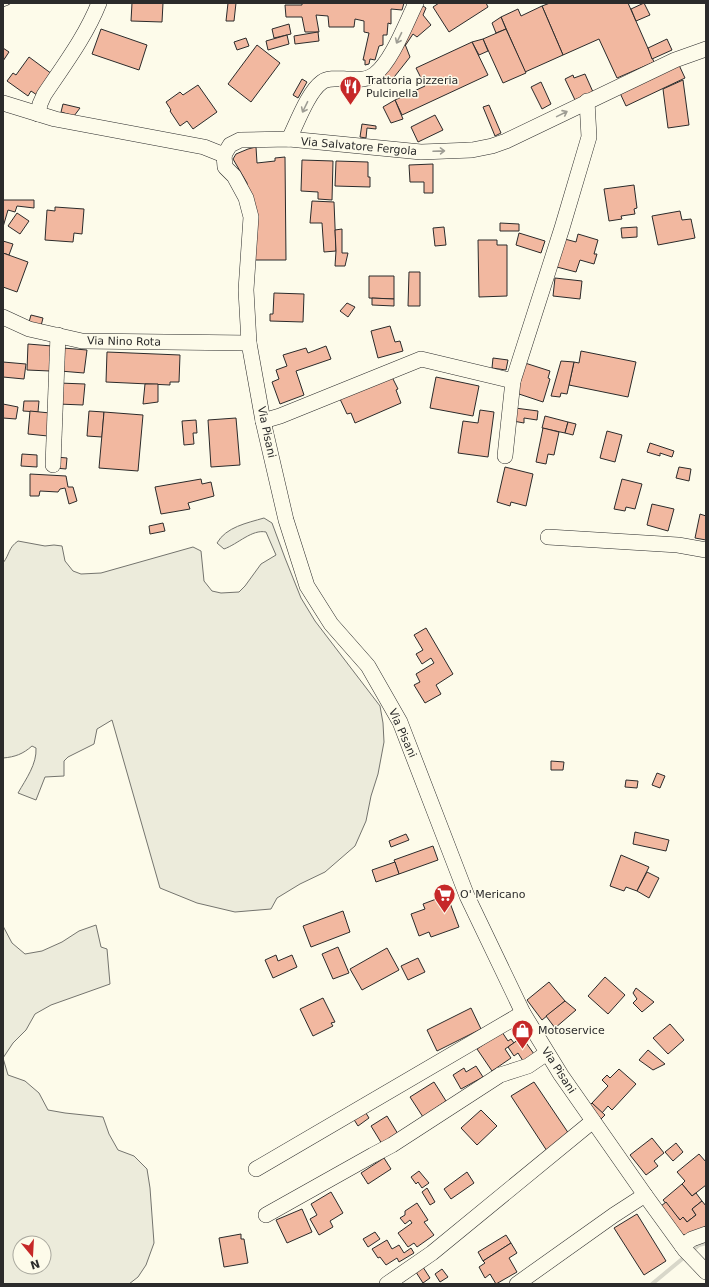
<svg xmlns="http://www.w3.org/2000/svg" width="709" height="1287" viewBox="0 0 709 1287" font-family="'DejaVu Sans',sans-serif">
<style>
.green{fill:#ecebdb;stroke:#74746e;fill-rule:evenodd}
.lines{fill:none;stroke-linecap:round;stroke-linejoin:round}
.stream{stroke:#d8d7c9;stroke-width:4}
.building{fill:#f2b8a0;stroke:#2b2b2b}
.minor-casing{stroke:#2b2b2b;stroke-width:16}
.minor{stroke:#fdfbea;stroke-width:15}
.rail-casing{stroke:#2b2b2b;stroke-width:4.5}
.rail{stroke:#fdfbea;stroke-width:3;stroke-dasharray:9;stroke-linecap:butt}
.oneway{stroke:#9e9d94}
.labels{text-anchor:middle;stroke-width:3;stroke-linejoin:round;paint-order:stroke}
.poi-label{font-size:11px;fill:#2b2b2b;stroke:#fdfbea;text-anchor:start}
.street-label{font-size:11px;fill:#2b2b2b;stroke:#fdfbea}
</style>
<rect width="100%" height="100%" fill="#fdfbea"/>
<!-- green -->
<g class="green">
<path d="M264,518L272,523L285,558L301,598L315,621L380,706L383,723L384,742L378,774L371,796L366,821L355,846L325,872L300,884L277,898L271,909L235,912L197,903L160,888L112,720L97,729L94,744L68,757L64,761V776L45,777L36,800L18,793C26,779 37,764 36,748L32,746C23,754 15,757 3,758V563C10,554 8,548 18,541L45,546L54,545L62,546L65,561L73,571L81,574L101,573L193,547L201,551L204,581L212,591L221,593L239,592L245,586L261,564L276,555L266,532C252,529 238,544 224,549L217,543C226,527 247,523 264,518Z"/>
<polygon points="96,925 101,947 107,949 110,984 51,1005 35,1014 26,1030 13,1043 3,1058 3,926 12,943 25,954 42,951 62,942 79,931"/>
<path d="M3,1058L8,1075L25,1081L39,1093L48,1110L65,1113L103,1117L109,1134L118,1150L134,1156L147,1169L150,1188L154,1243L146,1265L138,1277L129,1284H3ZM20,1243H44V1267H20Z"/>
</g>
<g class="lines">
<!-- stream -->
<polyline class="stream" points="652,1284 699,1245 706,1243"/>
</g>
<!-- building -->
<g class="building">
<polygon points="132,3 163,3 162,22 131,21"/>
<polygon points="228,3 236,3 234,21 226,21"/>
<polygon points="302,3 404,3 402,10 391,9 391,24 388,23 387,35 383,35 383,45 379,46 375,60 370,59 369,64 365,65 365,60 363,60 369,33 364,32 364,21 355,19 354,27 329,27 328,16 316,15 319,32 305,32 302,17 286,17 285,5 302,5"/>
<polygon points="439,3 486,3 488,7 449,32 433,7"/>
<polygon points="550,3 628,3 654,62 617,78 599,39 563,55 542,6"/>
<polygon points="644,3 650,15 636,21 631,9"/>
<polygon points="420,4 426,8 423,15 431,25 417,37 413,34 405,46 403,39"/>
<polygon points="542,6 563,55 525,72 501,17 518,9 521,16"/>
<polygon points="501,17 506,29 496,33 492,23"/>
<polygon points="289,24 291,34 274,38 272,29"/>
<polygon points="101,29 147,45 139,70 92,54"/>
<polygon points="506,29 526,73 503,83 483,39"/>
<polygon points="318,32 319,41 295,44 294,36"/>
<polygon points="287,35 289,44 268,50 266,41"/>
<polygon points="246,38 249,46 237,50 234,42"/>
<polygon points="403,39 410,57 391,81 380,77"/>
<polygon points="483,39 488,51 479,55 472,42"/>
<polygon points="667,39 672,50 652,59 648,48"/>
<polygon points="472,42 488,75 402,115 395,100 425,86 416,68"/>
<polygon points="257,45 280,63 251,102 228,84"/>
<polygon points="3,48 9,52 3,61"/>
<polygon points="29,57 52,74 37,95 31,91 28,96 7,81 13,73 16,75"/>
<polygon points="679,65 685,78 626,106 620,93"/>
<polygon points="585,74 593,92 575,100 565,79 573,75 574,78"/>
<polygon points="302,79 307,82 298,98 293,95"/>
<polygon points="683,80 689,125 668,128 663,89"/>
<polygon points="541,82 551,104 542,109 531,87"/>
<polygon points="198,85 217,112 193,129 187,121 180,126 170,111 171,110 166,102 180,92 183,95"/>
<polygon points="395,100 403,119 391,123 383,107"/>
<polygon points="63,104 80,108 74,116 61,112"/>
<polygon points="489,105 501,133 495,136 483,107"/>
<polygon points="435,115 443,130 418,142 411,127"/>
<polygon points="362,124 376,126 376,129 367,128 366,138 360,137"/>
<polygon points="256,147 257,163 275,161 275,158 285,157 286,260 253,260 247,183 233,159 236,154 248,149"/>
<polygon points="302,160 333,161 332,200 318,199 318,192 301,191"/>
<polygon points="336,161 368,162 368,177 370,177 370,187 335,186"/>
<polygon points="433,164 433,193 424,193 424,182 410,182 409,165"/>
<polygon points="634,185 637,208 634,209 635,214 621,216 622,219 609,221 604,189"/>
<polygon points="3,200 34,200 34,208 17,206 15,212 8,210 3,227"/>
<polygon points="312,201 334,202 336,251 324,252 322,223 310,223"/>
<polygon points="55,207 84,209 82,234 74,233 73,242 45,240 47,210 55,211"/>
<polygon points="680,211 682,220 691,219 695,238 658,245 652,216"/>
<polygon points="17,213 29,221 20,234 8,226"/>
<polygon points="500,223 519,224 519,231 500,231"/>
<polygon points="444,227 446,245 435,246 433,228"/>
<polygon points="637,227 637,237 622,238 621,228"/>
<polygon points="342,229 342,253 348,253 345,266 335,266 336,251 335,230"/>
<polygon points="519,233 545,241 541,253 516,245"/>
<polygon points="578,234 598,240 594,254 597,254 594,264 580,260 576,272 553,266 561,238 576,242"/>
<polygon points="478,240 497,240 497,245 507,245 507,296 479,297"/>
<polygon points="3,241 13,244 9,255 3,253"/>
<polygon points="3,253 28,262 17,292 3,287"/>
<polygon points="409,272 420,272 420,306 408,306"/>
<polygon points="369,276 394,276 394,299 369,298"/>
<polygon points="555,278 582,281 580,299 553,296"/>
<polygon points="274,293 304,294 303,322 270,321 270,314 273,314"/>
<polygon points="372,298 394,299 394,306 372,305"/>
<polygon points="347,303 355,307 348,317 340,311"/>
<polygon points="31,315 43,318 41,326 29,322"/>
<polygon points="390,326 395,342 400,341 403,351 378,358 371,331"/>
<polygon points="28,344 52,346 50,371 27,370"/>
<polygon points="326,346 331,359 296,371 304,395 280,404 272,382 279,379 276,370 287,366 283,355 306,348 308,353"/>
<polygon points="63,348 87,350 84,373 60,371"/>
<polygon points="581,351 636,362 628,397 569,385 574,362 579,363"/>
<polygon points="107,352 180,355 179,382 170,382 170,385 106,382"/>
<polygon points="493,358 508,360 506,370 492,368"/>
<polygon points="561,361 574,362 567,394 561,393 560,397 551,396"/>
<polygon points="3,362 26,364 24,379 3,377"/>
<polygon points="525,363 550,371 548,378 550,379 543,402 516,393"/>
<polygon points="392,377 398,389 396,390 401,403 355,423 351,413 347,414 340,399"/>
<polygon points="436,377 479,386 473,416 430,408"/>
<polygon points="59,383 85,384 83,405 58,404"/>
<polygon points="145,384 158,384 158,402 143,404"/>
<polygon points="24,401 39,401 38,412 23,411"/>
<polygon points="3,404 18,407 16,419 3,418"/>
<polygon points="515,408 538,411 537,420 524,418 524,423 513,421"/>
<polygon points="480,410 494,412 488,457 458,453 463,421 478,423"/>
<polygon points="30,411 50,413 48,436 28,434"/>
<polygon points="89,411 104,412 102,437 87,436"/>
<polygon points="104,412 143,415 138,471 99,468"/>
<polygon points="545,416 568,422 565,433 542,428"/>
<polygon points="236,418 240,465 211,467 208,420"/>
<polygon points="196,420 197,433 193,433 194,444 184,445 182,421"/>
<polygon points="568,422 576,424 573,435 565,433"/>
<polygon points="543,428 559,432 554,455 548,454 546,464 536,462"/>
<polygon points="607,431 622,435 615,462 600,458"/>
<polygon points="650,443 674,451 672,457 660,453 660,456 647,452"/>
<polygon points="22,454 37,455 37,467 21,466"/>
<polygon points="56,457 67,458 66,469 55,468"/>
<polygon points="505,467 533,474 526,506 511,502 510,506 497,502"/>
<polygon points="679,467 691,469 689,481 676,478"/>
<polygon points="30,474 66,476 68,487 73,487 77,501 69,504 65,488 60,489 58,492 40,491 39,496 30,496"/>
<polygon points="201,479 202,484 211,482 214,496 188,503 190,509 161,514 155,487"/>
<polygon points="622,479 642,484 635,509 626,507 625,511 614,509"/>
<polygon points="652,504 674,509 668,531 647,525"/>
<polygon points="700,514 706,516 706,540 695,538"/>
<polygon points="163,523 165,531 150,534 149,526"/>
<polygon points="426,628 453,674 436,685 441,694 425,703 414,685 420,682 416,674 434,663 431,658 422,664 416,654 423,650 414,635"/>
<polygon points="551,761 564,762 563,770 551,770"/>
<polygon points="657,773 665,776 660,788 652,785"/>
<polygon points="626,780 638,781 637,788 625,787"/>
<polygon points="635,832 669,840 666,851 633,844"/>
<polygon points="406,834 409,840 391,847 389,841"/>
<polygon points="433,846 438,860 399,874 394,860"/>
<polygon points="621,855 649,867 637,891 626,887 624,891 610,886"/>
<polygon points="395,862 399,874 376,882 372,870"/>
<polygon points="647,872 659,878 649,898 637,891"/>
<polygon points="447,895 459,927 431,937 429,932 419,936 411,914 425,909 423,904"/>
<polygon points="343,911 350,932 311,947 303,926"/>
<polygon points="338,947 349,973 333,979 322,954"/>
<polygon points="387,948 399,970 362,990 350,969"/>
<polygon points="276,955 278,961 292,955 297,967 273,978 265,960"/>
<polygon points="418,958 425,972 408,980 401,966"/>
<polygon points="605,977 625,995 608,1014 588,996"/>
<polygon points="549,982 565,1001 542,1020 527,1000"/>
<polygon points="636,988 654,1002 642,1012 633,1003 637,999 633,993"/>
<polygon points="323,998 335,1022 331,1023 333,1026 313,1036 300,1009"/>
<polygon points="565,1001 576,1010 555,1028 546,1016"/>
<polygon points="471,1008 481,1029 437,1051 427,1030"/>
<polygon points="670,1024 684,1040 668,1054 653,1038"/>
<polygon points="502,1032 508,1041 511,1039 514,1043 505,1049 511,1058 492,1071 477,1049"/>
<polygon points="522,1037 534,1054 523,1061 518,1053 514,1056 508,1047"/>
<polygon points="648,1050 665,1064 653,1070 639,1060"/>
<polygon points="476,1066 483,1077 461,1089 453,1075 464,1068 466,1072"/>
<polygon points="619,1069 636,1084 612,1110 608,1106 602,1113 592,1103 608,1086 602,1080 607,1075 610,1078"/>
<polygon points="434,1082 446,1101 423,1117 410,1097"/>
<polygon points="534,1082 569,1134 547,1151 511,1096"/>
<polygon points="592,1103 605,1115 600,1120 587,1108"/>
<polygon points="364,1110 369,1118 358,1126 353,1118"/>
<polygon points="481,1110 497,1126 477,1145 461,1128"/>
<polygon points="387,1116 398,1134 382,1144 371,1126"/>
<polygon points="652,1138 664,1153 654,1161 658,1166 646,1175 630,1155"/>
<polygon points="676,1143 683,1152 673,1161 665,1152"/>
<polygon points="699,1154 706,1162 706,1185 692,1196 682,1184 685,1181 677,1172"/>
<polygon points="384,1158 391,1169 368,1184 361,1173"/>
<polygon points="419,1171 429,1183 422,1188 418,1182 416,1184 411,1177"/>
<polygon points="467,1172 474,1183 451,1199 444,1189"/>
<polygon points="682,1184 692,1196 696,1193 702,1201 692,1209 696,1215 687,1222 683,1217 680,1220 663,1200"/>
<polygon points="427,1188 435,1202 430,1205 422,1192"/>
<polygon points="331,1192 343,1213 330,1221 333,1227 319,1235 310,1219 317,1215 311,1204"/>
<polygon points="702,1201 706,1206 706,1225 698,1233 682,1235 661,1206 666,1202 680,1220 683,1217 687,1222 696,1215 692,1209"/>
<polygon points="417,1203 428,1220 424,1222 434,1235 417,1247 414,1243 408,1247 398,1233 412,1223 410,1220 405,1224 400,1218 405,1215 405,1211"/>
<polygon points="302,1209 312,1232 287,1243 276,1220"/>
<polygon points="637,1214 666,1261 644,1275 614,1228"/>
<polygon points="375,1232 380,1239 368,1247 363,1239"/>
<polygon points="241,1234 241,1239 244,1239 248,1263 224,1267 219,1238"/>
<polygon points="506,1235 511,1243 483,1261 478,1252"/>
<polygon points="387,1240 392,1249 399,1245 404,1253 411,1248 414,1253 399,1262 397,1258 386,1265 380,1257 378,1258 372,1249"/>
<polygon points="511,1243 517,1253 509,1258 517,1272 496,1284 490,1274 485,1278 479,1267 485,1263 483,1261"/>
<polygon points="421,1264 430,1278 423,1283 414,1269"/>
<polygon points="442,1269 448,1277 440,1282 435,1274"/>
</g>
<g class="lines">
<defs>
<g id="minor">
<polyline points="3,103 55,119 204,147 224,155"/>
<path d="M38,114L40,104L44,95C64,65 86,36 99,3"/>
<path d="M289,139C297,123 308,92 322,82C329,77 341,79 349,79C358,80 368,80 375,74C392,61 406,23 416,3"/>
<polyline points="224,155 225,167 234,176 246,198 251,217 246,290 249,343 263,421 286,520 307,586 331,624 368,666 400,722 467,896 523,1013 561,1075 645,1195 685,1250 706,1272"/>
<polyline points="224,155 230,145 240,140 289,139 421,152 472,150 492,146 506,141 675,60 706,49"/>
<polyline points="3,317 29,329 82,341 249,343"/>
<polyline points="263,421 280,416 421,359 513,381"/>
<polyline points="505,456 513,381 562,228 589,137 587,101"/>
<polyline points="53,465 58,335"/>
<polyline points="548,537 678,545 706,550"/>
<polyline points="256,1169 523,1013"/>
<polyline points="266,1215 373,1155 392,1145 500,1075 528,1066 547,1053"/>
<polyline points="682,1246 692,1239 706,1234"/>
<polyline points="387,1284 432,1253 593,1121"/>
<polyline points="517,1284 614,1215 645,1195"/>
</g>
</defs>
<!-- minor casing -->
<use href="#minor" class="minor-casing"/>
<!-- minor -->
<use href="#minor" class="minor"/>
<defs>
<polyline id="rail" points="3,5 8,3"/>
</defs>
<!-- rail casing -->
<use href="#rail" class="rail-casing"/>
<!-- rail -->
<use href="#rail" class="rail"/>
</g>
<!-- one-way arrows -->
<defs><path id="oneway-shaft" d="M-6 0H5M1.5-3L5.5 0L1.5 3" fill="none" stroke-width="1.6" stroke-linecap="round" stroke-linejoin="round"/></defs>
<g class="oneway">
<use href="#oneway-shaft" transform="translate(399 38) rotate(116)"/>
<use href="#oneway-shaft" transform="translate(305 107) rotate(116)"/>
<use href="#oneway-shaft" transform="translate(562 114) rotate(-26)"/>
<use href="#oneway-shaft" transform="translate(439 151) rotate(-2)"/>
</g>
<!-- icons -->
<defs>
<symbol id="restaurant-pin" viewBox="-11 -11 22 30"><path d="M0 17L-7.5 6A9.5 9.5 0 1 1 7.5 6Z" fill="#c62828" stroke="#fdfbea"/><path d="M-5-6h1v4h1v-4h1v4h1v-4h1v5L-1.5 .5V6h-2V.5L-5-1ZM5-6V6H3V1.5H1.5Q1.5-4 5-6Z" fill="#fff"/></symbol>
<symbol id="supermarket-pin" viewBox="-11 -11 22 30"><path d="M0 17L-7.5 6A9.5 9.5 0 1 1 7.5 6Z" fill="#c62828" stroke="#fdfbea"/><path d="M-6-5.5h2.5l.6 2H6L4.5 2H-2.5L-4.4-4H-6ZM-1.5 3.2a1.3 1.3 0 1 0 .1 0ZM3 3.2a1.3 1.3 0 1 0 .1 0Z" fill="#fff"/></symbol>
<symbol id="shop-pin" viewBox="-11 -11 22 30"><path d="M0 17L-7.5 6A9.5 9.5 0 1 1 7.5 6Z" fill="#c62828" stroke="#fdfbea"/><path d="M-5-2.5h2.3a2.7 3.5 0 0 1 5.4 0H5L5.5 6h-11ZM-1.5-2.5h3a1.5 2.3 0 0 0-3 0Z" fill="#fff"/></symbol>
</defs>
<g fill-rule="evenodd">
<use href="#restaurant-pin" x="338" y="74" width="25" height="34"/>
<use href="#supermarket-pin" x="432" y="882" width="25" height="34"/>
<use href="#shop-pin" x="510" y="1018" width="25" height="34"/>
</g>
<g class="labels">
<!-- poi labels -->
<g class="poi-label">
<text x="366" y="84">Trattoria pizzeria<tspan x="366" dy="13">Pulcinella</tspan></text>
<text x="460" y="898">O' Mericano</text>
<text x="538" y="1034">Motoservice</text>
</g>
<!-- street labels -->
<g class="street-label">
<text transform="translate(359 146) rotate(5)" y="4">Via Salvatore Fergola</text>
<text transform="translate(124 341) rotate(1)" y="4">Via Nino Rota</text>
<text transform="translate(267 432) rotate(78)" y="4">Via Pisani</text>
<text transform="translate(403 733) rotate(66)" y="4">Via Pisani</text>
<text transform="translate(559 1070) rotate(57)" y="4">Via Pisani</text>
</g>
</g>
<!-- border -->
<rect width="709" height="1287" fill="none" stroke="#2b2b2b" stroke-width="8"/>
<!-- north arrow -->
<g transform="translate(32 1255) rotate(162)"><circle r="19" fill="#fdfbea" stroke="#a9a89e"/>
<path d="M0-3L7 15L0 10L-7 15Z" fill="#c62828"/>
<text y="-6" font-size="11" font-weight="bold" text-anchor="middle" fill="#2b2b2b">N</text>
</g>
</svg>
